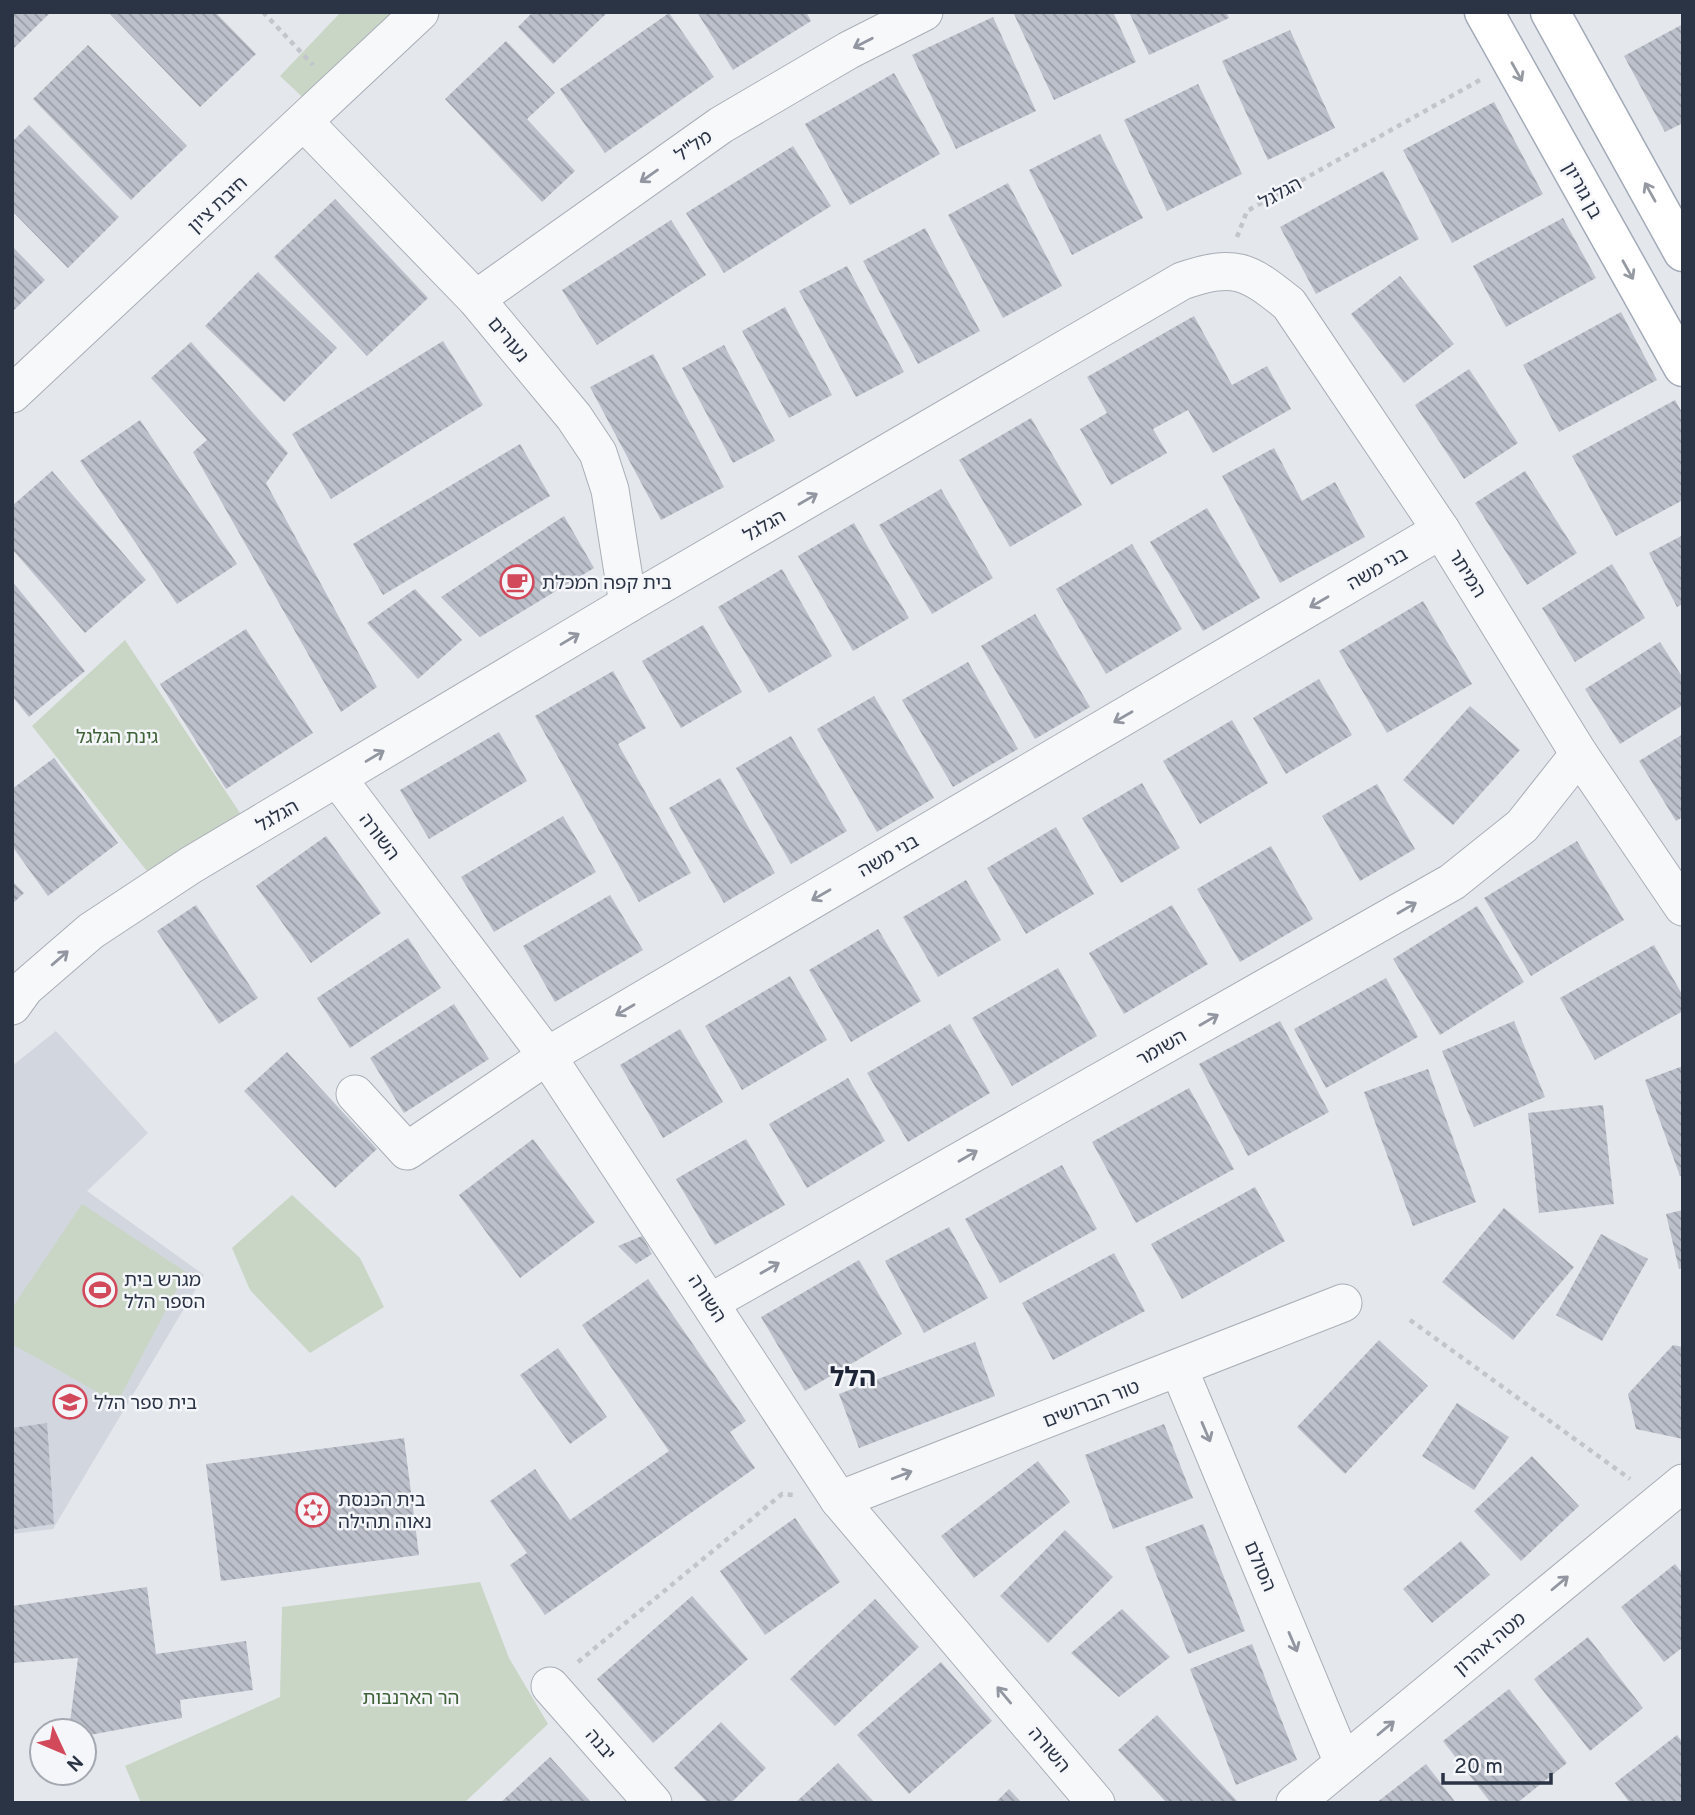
<svg xmlns="http://www.w3.org/2000/svg" width="1695" height="1815" viewBox="0 0 1695 1815" font-family="Overpass,'Noto Sans Hebrew',sans-serif">
<style>
.built{fill:#d2d6de}
.green{fill:#c9d6c5}
.building{fill:url(#building-back-hatch)}
.lines{fill:none;stroke-linecap:round;stroke-linejoin:round}
.minor-casing{stroke:#a9aeb7;stroke-width:39}
.major-casing{stroke:#a3abb8;stroke-width:41}
.path{stroke:#c2c5cb;stroke-width:4.5;stroke-dasharray:5 5;stroke-linecap:butt}
.minor{stroke:#f7f8fa;stroke-width:37}
.major{stroke:#fff;stroke-width:38}
.oneway{stroke:#9196a0}
.oneway2{stroke:#959aa2}
.labels{text-anchor:middle;stroke-width:5;stroke-linejoin:round;paint-order:stroke}
.street-label{font-size:19px;fill:#2b3445;stroke:#f4f6f9}
.poi-label{font-size:19px;fill:#2b3445;stroke:#f4f6f9;text-anchor:start}
.park-label{font-size:19px;fill:#3f6138;stroke:#f4f6f9}
.district-label{font-size:26px;font-weight:bold;fill:#1d2536;stroke:#f4f6f9}
</style>
<defs>
<pattern id="building-back-hatch" width="6" height="6" patternUnits="userSpaceOnUse" patternTransform="scale(1.75)"><rect width="6" height="6" fill="#bbc0ca"/><path d="M-1 5l2 2M0 0l6 6M5-1l2 2" fill="none" stroke="#989da6"/></pattern>
</defs>
<rect width="100%" height="100%" fill="#e4e7ec"/>
<!-- built -->
<polygon class="built" points="56,1031 148,1133 87,1191 204,1275 53,1529 12,1534 12,1066"/>
<!-- green -->
<g class="green">
<polygon points="341,12 402,12 312,106 280,76"/>
<polygon points="125,640 240,813 147,871 32,726"/>
<polygon points="292,1195 360,1258 384,1307 310,1353 250,1290 232,1248"/>
<polygon points="82,1204 186,1272 117,1403 12,1344 12,1308"/>
<polygon points="480,1582 509,1658 548,1724 464,1803 141,1803 125,1766 280,1697 282,1607"/>
</g>
<!-- building -->
<g class="building">
<polygon points="12,12 51,12 12,50"/>
<polygon points="108,12 215,12 256,54 200,107"/>
<polygon points="533,12 608,12 553,64 518,27"/>
<polygon points="697,12 806,12 811,21 733,70"/>
<polygon points="1013,12 1113,12 1136,62 1054,100"/>
<polygon points="1129,12 1226,12 1229,18 1149,55"/>
<polygon points="669,13 714,77 605,153 560,89"/>
<polygon points="993,17 1036,111 956,149 912,55"/>
<polygon points="1683,24 1683,123 1665,132 1624,56"/>
<polygon points="1290,30 1335,128 1268,160 1222,61"/>
<polygon points="506,41 555,93 527,119 575,171 542,202 445,99"/>
<polygon points="88,45 187,146 131,200 33,99"/>
<polygon points="894,73 940,154 850,205 805,124"/>
<polygon points="1198,84 1242,174 1167,211 1124,120"/>
<polygon points="1494,102 1543,194 1452,243 1403,150"/>
<polygon points="29,125 119,217 68,268 12,211 12,142"/>
<polygon points="1100,134 1143,218 1072,255 1029,170"/>
<polygon points="793,146 831,206 724,273 686,213"/>
<polygon points="1383,171 1419,239 1316,294 1280,227"/>
<polygon points="1008,183 1062,286 1003,318 948,215"/>
<polygon points="335,199 428,298 367,356 274,257"/>
<polygon points="1563,218 1596,278 1506,327 1473,266"/>
<polygon points="671,220 706,275 597,345 562,290"/>
<polygon points="925,228 980,331 918,364 863,261"/>
<polygon points="12,246 45,280 12,312"/>
<polygon points="847,266 904,372 856,397 799,291"/>
<polygon points="258,272 337,348 284,402 205,326"/>
<polygon points="1400,276 1454,344 1404,383 1351,314"/>
<polygon points="785,307 832,395 789,418 742,331"/>
<polygon points="1621,312 1657,380 1559,432 1523,365"/>
<polygon points="1194,316 1232,385 1267,366 1291,409 1213,453 1188,410 1153,429 1167,453 1111,485 1080,429 1107,413 1087,377"/>
<polygon points="443,341 483,405 331,499 292,434"/>
<polygon points="191,342 288,453 266,483 377,687 341,712 193,452 207,440 151,378"/>
<polygon points="724,345 775,441 733,463 682,368"/>
<polygon points="653,354 724,487 661,520 590,387"/>
<polygon points="1469,369 1518,443 1464,479 1415,405"/>
<polygon points="1675,400 1683,414 1683,500 1616,536 1572,456"/>
<polygon points="1031,418 1082,505 1010,547 959,460"/>
<polygon points="140,420 237,564 177,604 80,461"/>
<polygon points="520,444 550,496 383,595 353,544"/>
<polygon points="1274,448 1302,501 1335,482 1365,537 1280,583 1222,476"/>
<polygon points="52,471 146,580 85,633 12,549 12,506"/>
<polygon points="1525,471 1577,553 1527,585 1475,503"/>
<polygon points="941,489 993,578 932,614 879,525"/>
<polygon points="1207,508 1260,598 1203,631 1150,542"/>
<polygon points="564,516 594,568 480,637 441,597"/>
<polygon points="854,523 909,618 853,651 798,556"/>
<polygon points="1683,535 1683,604 1677,607 1649,553"/>
<polygon points="1132,544 1182,629 1106,674 1056,589"/>
<polygon points="1612,564 1645,618 1575,662 1542,608"/>
<polygon points="782,569 832,656 769,693 718,607"/>
<polygon points="12,581 85,671 29,717 12,696"/>
<polygon points="415,589 462,640 418,679 367,623"/>
<polygon points="1423,601 1472,684 1387,733 1339,651"/>
<polygon points="1035,614 1090,707 1035,739 981,646"/>
<polygon points="703,625 742,692 681,728 642,661"/>
<polygon points="246,629 313,733 226,789 160,684"/>
<polygon points="1660,642 1683,678 1683,705 1620,744 1585,689"/>
<polygon points="968,662 1018,749 953,787 902,700"/>
<polygon points="613,671 646,728 618,744 691,873 639,902 535,716"/>
<polygon points="1319,679 1352,735 1286,774 1253,718"/>
<polygon points="874,696 934,798 877,832 817,729"/>
<polygon points="1470,706 1520,750 1453,825 1403,780"/>
<polygon points="1232,720 1268,783 1200,824 1163,761"/>
<polygon points="499,732 527,781 429,839 400,790"/>
<polygon points="1683,734 1683,817 1676,821 1639,761"/>
<polygon points="791,736 847,831 791,864 736,768"/>
<polygon points="54,758 118,843 48,896 12,846 12,789"/>
<polygon points="720,778 775,873 724,903 669,808"/>
<polygon points="1142,783 1180,848 1121,883 1082,818"/>
<polygon points="1377,784 1415,849 1360,881 1322,816"/>
<polygon points="563,816 596,872 494,932 461,877"/>
<polygon points="1056,827 1094,894 1026,934 987,868"/>
<polygon points="326,836 381,913 311,963 256,886"/>
<polygon points="1577,841 1624,920 1531,976 1484,898"/>
<polygon points="1271,846 1313,919 1240,962 1197,889"/>
<polygon points="966,880 1001,940 938,977 903,917"/>
<polygon points="12,881 24,893 12,904"/>
<polygon points="610,895 643,950 555,1002 523,946"/>
<polygon points="196,905 258,998 219,1024 157,931"/>
<polygon points="1172,905 1208,964 1124,1014 1089,953"/>
<polygon points="1477,906 1524,982 1440,1035 1393,959"/>
<polygon points="878,929 921,1001 851,1042 809,970"/>
<polygon points="408,938 441,988 350,1048 317,998"/>
<polygon points="1654,945 1683,996 1683,1011 1595,1060 1560,998"/>
<polygon points="1058,968 1097,1036 1012,1086 972,1018"/>
<polygon points="790,976 827,1040 742,1090 705,1026"/>
<polygon points="1386,978 1418,1037 1326,1088 1294,1029"/>
<polygon points="454,1004 489,1059 404,1113 370,1058"/>
<polygon points="1280,1021 1329,1112 1248,1156 1199,1064"/>
<polygon points="1514,1021 1545,1097 1474,1127 1442,1051"/>
<polygon points="950,1024 990,1093 908,1142 867,1073"/>
<polygon points="680,1029 723,1102 663,1138 620,1065"/>
<polygon points="287,1052 377,1149 335,1188 244,1091"/>
<polygon points="1683,1066 1683,1175 1680,1176 1645,1080"/>
<polygon points="1428,1069 1476,1202 1413,1226 1364,1092"/>
<polygon points="848,1078 885,1141 807,1188 769,1124"/>
<polygon points="1189,1088 1234,1169 1136,1223 1092,1142"/>
<polygon points="1603,1105 1614,1204 1539,1213 1528,1113"/>
<polygon points="533,1139 595,1222 520,1278 459,1195"/>
<polygon points="746,1139 785,1205 715,1245 676,1179"/>
<polygon points="1062,1165 1097,1229 1000,1283 965,1219"/>
<polygon points="1255,1187 1285,1241 1182,1299 1151,1244"/>
<polygon points="1504,1208 1574,1267 1513,1340 1442,1282"/>
<polygon points="1683,1210 1683,1268 1679,1269 1666,1214"/>
<polygon points="949,1227 988,1298 924,1333 885,1261"/>
<polygon points="1601,1234 1648,1259 1602,1341 1556,1315"/>
<polygon points="642,1236 652,1254 636,1264 618,1246"/>
<polygon points="1114,1253 1145,1311 1053,1360 1022,1303"/>
<polygon points="859,1260 902,1334 805,1391 761,1317"/>
<polygon points="648,1279 746,1421 730,1432 755,1468 545,1615 510,1565 527,1553 490,1501 535,1469 570,1520 669,1451 582,1325"/>
<polygon points="1379,1340 1428,1386 1345,1474 1297,1427"/>
<polygon points="975,1342 995,1396 859,1448 839,1394"/>
<polygon points="1673,1345 1683,1347 1683,1439 1636,1429 1628,1394"/>
<polygon points="558,1348 607,1417 570,1444 520,1375"/>
<polygon points="1457,1403 1509,1437 1474,1490 1422,1456"/>
<polygon points="47,1423 54,1524 12,1530 12,1428"/>
<polygon points="1164,1424 1193,1498 1113,1529 1085,1455"/>
<polygon points="404,1438 419,1555 221,1581 206,1464"/>
<polygon points="1532,1456 1579,1506 1521,1561 1474,1511"/>
<polygon points="1038,1461 1070,1502 974,1578 941,1536"/>
<polygon points="795,1518 840,1582 765,1635 720,1571"/>
<polygon points="1203,1524 1245,1631 1188,1654 1145,1547"/>
<polygon points="1065,1530 1113,1577 1048,1643 1000,1596"/>
<polygon points="1461,1541 1490,1575 1432,1623 1403,1589"/>
<polygon points="1675,1564 1683,1574 1683,1647 1664,1662 1621,1607"/>
<polygon points="147,1587 156,1654 246,1641 253,1690 180,1700 182,1718 84,1736 84,1731 69,1731 78,1658 12,1663 12,1606"/>
<polygon points="692,1596 748,1659 653,1743 597,1679"/>
<polygon points="875,1599 919,1647 835,1726 790,1679"/>
<polygon points="1122,1609 1170,1657 1119,1697 1071,1653"/>
<polygon points="1588,1637 1643,1708 1590,1751 1534,1679"/>
<polygon points="1252,1644 1297,1760 1236,1785 1190,1669"/>
<polygon points="941,1662 992,1721 909,1794 857,1735"/>
<polygon points="1509,1689 1567,1763 1517,1803 1491,1803 1443,1741"/>
<polygon points="1157,1715 1239,1803 1167,1803 1118,1750"/>
<polygon points="721,1722 766,1768 731,1803 708,1803 674,1768"/>
<polygon points="1677,1735 1683,1743 1683,1803 1630,1803 1615,1783"/>
<polygon points="550,1757 592,1803 500,1803"/>
<polygon points="838,1763 875,1803 795,1803"/>
<polygon points="1426,1764 1456,1803 1376,1803"/>
<polygon points="1009,1789 1022,1803 995,1803"/>
</g>
<g class="lines">
<defs>
<g id="minor">
<polyline points="304,122 476,299 574,417 598,453 610,490 628,604"/>
<polyline points="476,299 721,125 849,50 924,12"/>
<polyline points="12,394 420,12"/>
<polyline points="338,779 547,1056 839,1500 1096,1803"/>
<path d="M12,1006L25,988L91,931L191,865L628,604L1182,281C1235,263 1247,270 1289,304L1441,530L1579,754L1683,907"/>
<polyline points="355,1094 407,1151 547,1056 1441,530"/>
<polyline points="711,1302 1452,882 1522,826 1579,754"/>
<polyline points="1179,1369 1343,1763"/>
<polyline points="839,1500 1343,1303"/>
<polyline points="550,1686 653,1803"/>
<polyline points="1295,1803 1683,1483"/>
</g>
<g id="major">
<polyline points="1484,12 1683,367"/>
<polyline points="1550,12 1683,252"/>
</g>
</defs>
<!-- minor casing -->
<use href="#minor" class="minor-casing"/>
<!-- major casing -->
<use href="#major" class="major-casing"/>
<!-- path -->
<g class="path">
<polyline points="263,12 313,65"/>
<polyline points="1237,237 1247,211 1480,80"/>
<polyline points="1410,1320 1630,1479"/>
<polyline points="578,1662 782,1494 793,1495"/>
</g>
<!-- minor -->
<use href="#minor" class="minor"/>
<!-- major -->
<use href="#major" class="major"/>
</g>
<!-- one-way arrows -->
<defs><path id="oneway-shaft" d="M-6 0H5M1.5-3L5.5 0L1.5 3" fill="none" stroke-width="1.6" stroke-linecap="round" stroke-linejoin="round" transform="scale(1.75)"/></defs>
<g class="oneway">
<use href="#oneway-shaft" transform="translate(863 43) rotate(153)"/>
<use href="#oneway-shaft" transform="translate(649 176) rotate(145)"/>
<use href="#oneway-shaft" transform="translate(808 499) rotate(-30)"/>
<use href="#oneway-shaft" transform="translate(1319 602) rotate(150)"/>
<use href="#oneway-shaft" transform="translate(570 639) rotate(-31)"/>
<use href="#oneway-shaft" transform="translate(1123 717) rotate(150)"/>
<use href="#oneway-shaft" transform="translate(375 756) rotate(-31)"/>
<use href="#oneway-shaft" transform="translate(821 895) rotate(150)"/>
<use href="#oneway-shaft" transform="translate(1407 908) rotate(-30)"/>
<use href="#oneway-shaft" transform="translate(60 958) rotate(-41)"/>
<use href="#oneway-shaft" transform="translate(625 1010) rotate(150)"/>
<use href="#oneway-shaft" transform="translate(1209 1020) rotate(-30)"/>
<use href="#oneway-shaft" transform="translate(968 1156) rotate(-30)"/>
<use href="#oneway-shaft" transform="translate(770 1268) rotate(-30)"/>
<use href="#oneway-shaft" transform="translate(1206 1432) rotate(67)"/>
<use href="#oneway-shaft" transform="translate(902 1475) rotate(-21)"/>
<use href="#oneway-shaft" transform="translate(1560 1583) rotate(-40)"/>
<use href="#oneway-shaft" transform="translate(1293 1642) rotate(67)"/>
<use href="#oneway-shaft" transform="translate(1004 1695) rotate(-130)"/>
<use href="#oneway-shaft" transform="translate(1386 1728) rotate(-40)"/>
</g>
<g class="oneway2">
<use href="#oneway-shaft" transform="translate(1517 72) rotate(61)"/>
<use href="#oneway-shaft" transform="translate(1650 192) rotate(-119)"/>
<use href="#oneway-shaft" transform="translate(1628 270) rotate(61)"/>
</g>
<!-- icons -->
<defs>
<symbol id="cafe-ring" viewBox="-11 -11 22 22"><circle r="9.5" fill="#f4f6f9" stroke="#d1495b" stroke-width="1.5"/><path d="M-5.5-4.5H6V0H3Q3 3.5 0 3.5H-2.5Q-5.5 3.5-5.5 0ZM3-3.2v2h1.7v-2ZM-6 4.5H4V6H-6Z" fill="#d1495b"/></symbol>
<symbol id="stadium-ring" viewBox="-11 -11 22 22"><circle r="9.5" fill="#f4f6f9" stroke="#d1495b" stroke-width="1.5"/><path d="M0-5a6.5 5 0 1 0 0 10a6.5 5 0 1 0 0-10ZM-3.5-1.8h7v3.6h-7Z" fill="#d1495b"/></symbol>
<symbol id="school-ring" viewBox="-11 -11 22 22"><circle r="9.5" fill="#f4f6f9" stroke="#d1495b" stroke-width="1.5"/><path d="M0-5L7-2L0 1L-7-2ZM-4 1L0 2.5L4 1V4Q0 6-4 4Z" fill="#d1495b"/></symbol>
<symbol id="synagogue-ring" viewBox="-11 -11 22 22"><circle r="9.5" fill="#f4f6f9" stroke="#d1495b" stroke-width="1.5"/><path d="M0-6.5L5.6 3.2H-5.6ZM0 6.5L5.6-3.2H-5.6Z" fill="#d1495b"/></symbol>
</defs>
<g fill-rule="evenodd">
<use href="#cafe-ring" x="498" y="563" width="38" height="38"/>
<use href="#stadium-ring" x="81" y="1271" width="38" height="38"/>
<use href="#school-ring" x="51" y="1383" width="38" height="38"/>
<use href="#synagogue-ring" x="294" y="1491" width="38" height="38"/>
</g>
<g class="labels">
<!-- street labels -->
<g class="street-label">
<text transform="translate(693 145) rotate(-35)" y="7">מל"ל</text>
<text transform="translate(1583 190) rotate(61)" y="7">בן גוריון</text>
<text transform="translate(1280 192) rotate(-29)" y="7">הגלגל</text>
<text transform="translate(217 204) rotate(-43)" y="7">חיבת ציון</text>
<text transform="translate(509 339) rotate(50)" y="7">נעורים</text>
<text transform="translate(764 525) rotate(-30)" y="7">הגלגל</text>
<text transform="translate(1377 568) rotate(-30)" y="7">בני משה</text>
<text transform="translate(1468 573) rotate(58)" y="7">המיתר</text>
<text transform="translate(277 815) rotate(-30)" y="7">הגלגל</text>
<text transform="translate(380 836) rotate(53)" y="7">השורה</text>
<text transform="translate(888 855) rotate(-30)" y="7">בני משה</text>
<text transform="translate(1161 1047) rotate(-30)" y="7">השומר</text>
<text transform="translate(708 1298) rotate(57)" y="7">השורה</text>
<text transform="translate(1091 1403) rotate(-21)" y="7">טור הברושים</text>
<text transform="translate(1261 1566) rotate(67)" y="7">הסולם</text>
<text transform="translate(1489 1643) rotate(-40)" y="7">מטה אהרון</text>
<text transform="translate(601 1744) rotate(49)" y="7">יבנה</text>
<text transform="translate(1050 1749) rotate(50)" y="7">השורה</text>
</g>
<!-- poi labels -->
<g class="poi-label">
<text x="542" y="589">בית קפה המכלת</text>
<text x="124" y="1286">מגרש בית<tspan x="124" dy="22">הספר הלל</tspan></text>
<text x="94" y="1409">בית ספר הלל</text>
<text x="338" y="1506">בית הכנסת<tspan x="338" dy="22">נאוה תהילה</tspan></text>
</g>
<!-- park labels -->
<g class="park-label">
<text x="117" y="743">גינת הגלגל</text>
<text x="411" y="1704">הר הארנבות</text>
</g>
<!-- district labels -->
<g class="district-label">
<text x="853" y="1386">הלל</text>
</g>
</g>
<!-- border -->
<rect width="1695" height="1815" fill="none" stroke="#2b3445" stroke-width="28"/>
<!-- north arrow -->
<g transform="translate(63 1752) rotate(134)"><circle r="33" fill="#f4f6f9" stroke="#a4a8b1" stroke-width="2"/>
<path d="M0-5L12 26L0 18L-12 26Z" fill="#d1495b"/>
<text y="-10" font-size="19" font-weight="bold" text-anchor="middle" fill="#2b3445">N</text>
</g>
<!-- scale -->
<path d="M1443 1773v10h108v-10" fill="none" stroke="#2b3445" stroke-width="3.5"/>
<text x="1454" y="1773" font-size="21" fill="#2b3445" stroke="#f4f6f9" stroke-width="5" paint-order="stroke">20 m</text>
</svg>
